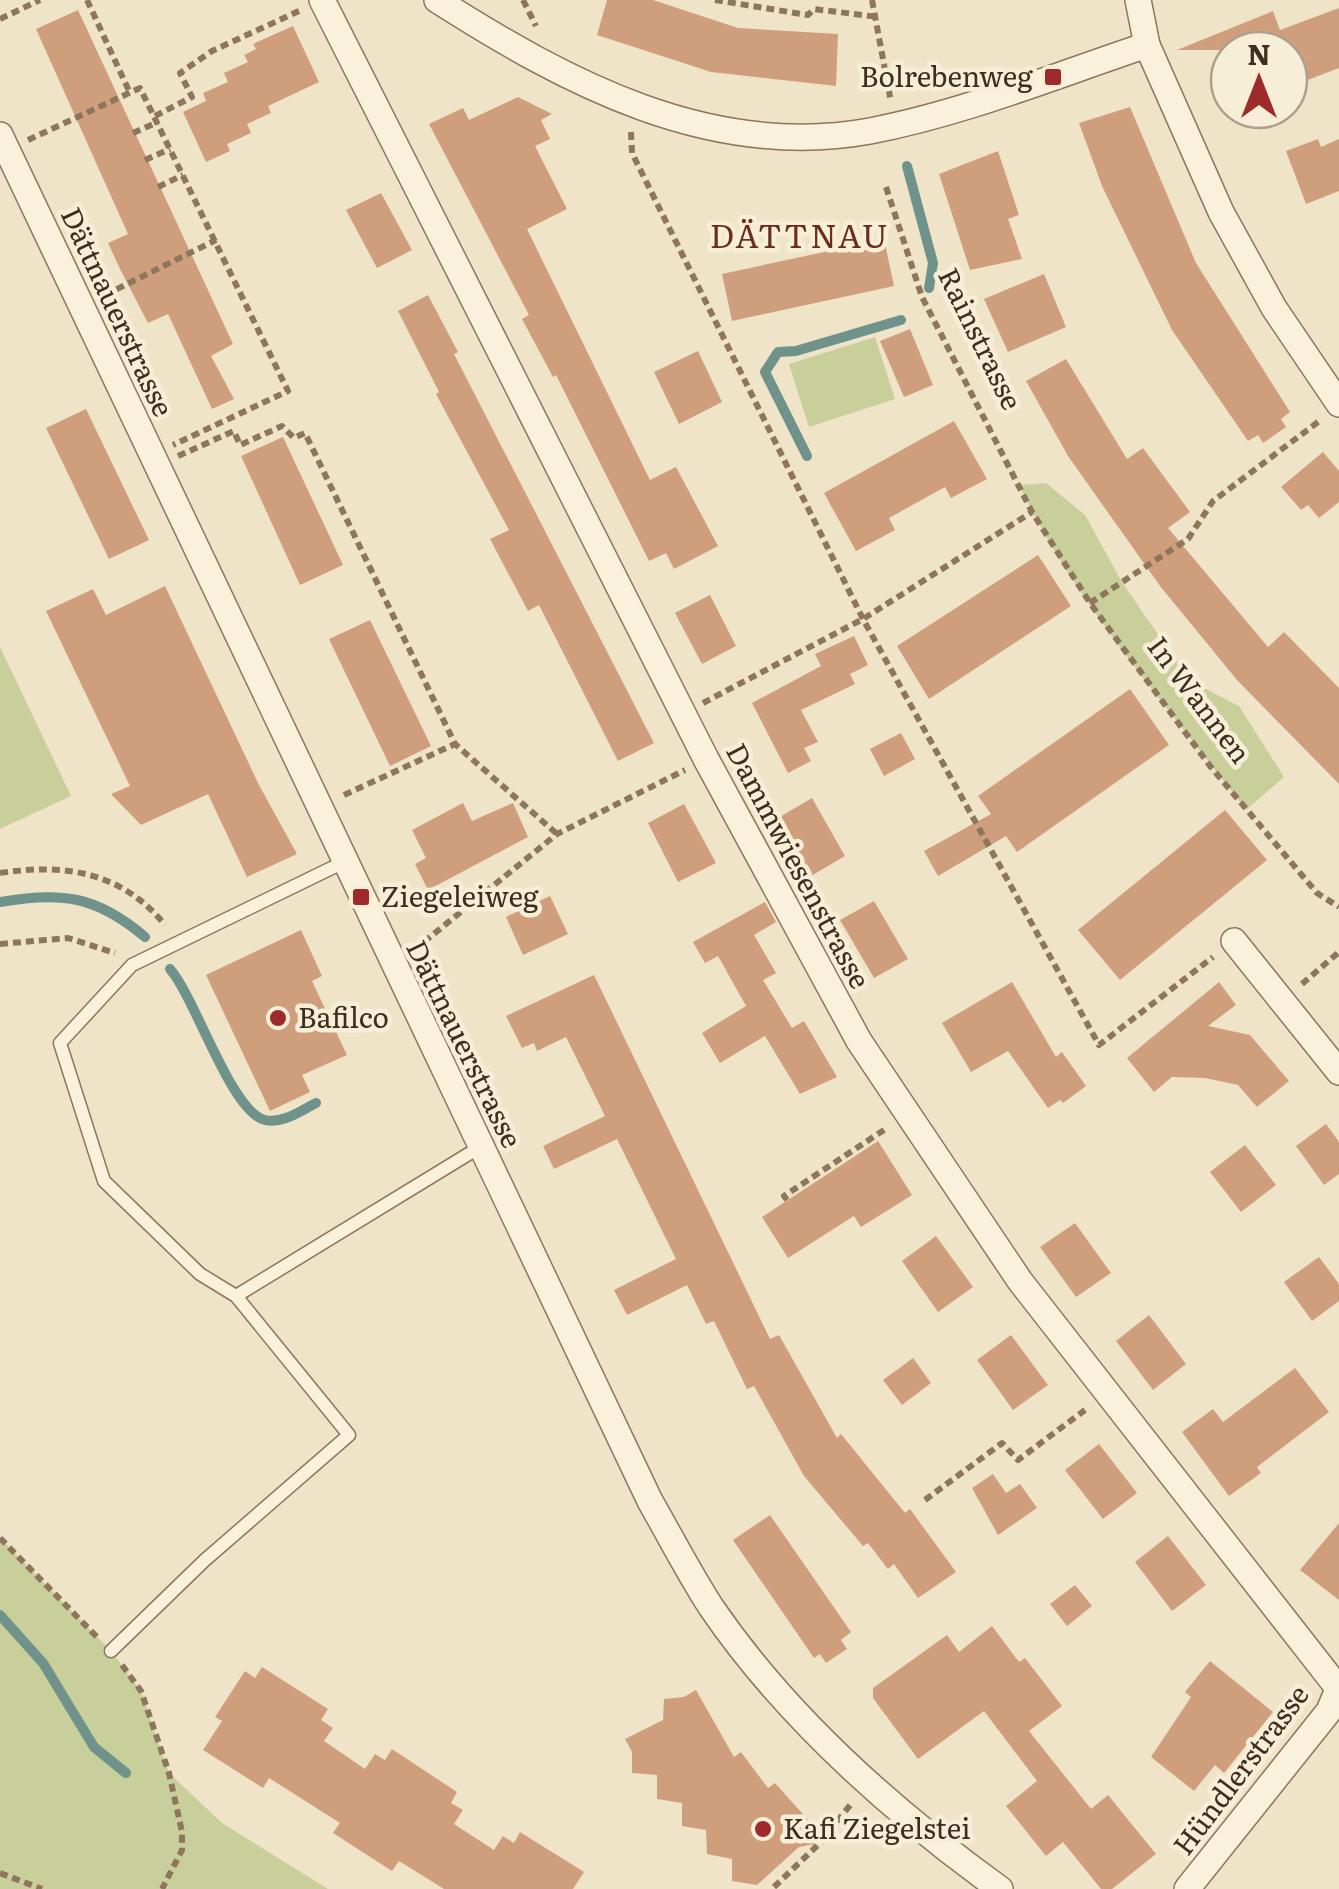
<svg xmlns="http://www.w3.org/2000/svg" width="1339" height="1889" viewBox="0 0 1339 1889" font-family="Literata,serif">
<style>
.green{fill:#c9cf9b}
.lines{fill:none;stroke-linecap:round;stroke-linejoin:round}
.stream{stroke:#6f938a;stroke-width:10}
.building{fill:#cf9f7d}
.lane-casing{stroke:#8d765c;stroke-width:15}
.street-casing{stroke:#8d765c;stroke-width:28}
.path{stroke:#8d765c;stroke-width:6;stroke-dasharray:8 5;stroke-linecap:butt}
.lane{stroke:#faf1dc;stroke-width:12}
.street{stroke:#faf1dc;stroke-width:25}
.poi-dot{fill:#9e2a2b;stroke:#f7eed8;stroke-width:4}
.labels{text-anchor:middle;stroke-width:9;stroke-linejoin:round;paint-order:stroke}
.poi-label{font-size:28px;fill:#3d2e20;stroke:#f7eed8;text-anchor:start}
.street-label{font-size:28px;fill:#3d2e20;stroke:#f7eed8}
.quarter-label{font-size:32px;letter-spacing:2.5px;fill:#6b2e1e;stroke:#f7eed8}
</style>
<rect width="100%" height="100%" fill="#f0e4c8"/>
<!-- green -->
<g class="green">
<polygon points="875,337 895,399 809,427 789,364"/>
<path d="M1046,483L1085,515L1122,582L1190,681L1239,706L1284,777L1246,810C1168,706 1075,603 1019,485Z"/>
<polygon points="0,647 71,796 0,829"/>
<polygon points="0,1538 111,1651 141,1691 169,1773 222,1823 328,1889 0,1889"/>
</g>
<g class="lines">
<!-- stream -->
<g class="stream">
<polyline points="907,166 933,263 929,288"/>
<polyline points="807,456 765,372 778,352 796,351 901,320"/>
<path d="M0,902C61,891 97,896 145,937"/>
<path d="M170,969C196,999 231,1112 265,1120C283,1124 300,1111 316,1103"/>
<polyline points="0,1615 43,1663 94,1747 126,1773"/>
</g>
</g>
<!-- building -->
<g class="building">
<polygon points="607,0 653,0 738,28 838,34 836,86 711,72 597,35"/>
<polygon points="1339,8 1339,68 1300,83 1289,50 1177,50 1273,11 1280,30"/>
<polygon points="78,10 233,344 211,356 234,399 212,409 168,314 148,323 120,269 108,243 128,234 36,29"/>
<polygon points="293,26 319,82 268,106 271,113 247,124 251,133 227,144 230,151 206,162 183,112 206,101 203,93 228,82 224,73 248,62 244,55 256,49 253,44"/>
<polygon points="518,97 552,114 541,120 550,139 535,146 567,209 527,229 650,480 676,467 718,546 674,569 666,553 649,561 556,375 553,377 522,319 529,315 429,124 463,108 469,120"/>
<polygon points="1130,107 1196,263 1290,412 1281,419 1286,427 1263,443 1258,435 1248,441 1172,330 1102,186 1079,123"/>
<polygon points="1318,139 1321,147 1339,139 1339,191 1306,204 1286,151"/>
<polygon points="998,151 1019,215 1008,219 1022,259 970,270 939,174"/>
<polygon points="381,193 412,250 377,268 346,210"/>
<polygon points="884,239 894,286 732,321 722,274"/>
<polygon points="1044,274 1066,327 1008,352 984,299"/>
<polygon points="428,295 458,352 454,354 654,743 618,761 539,605 528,611 490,539 509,530 436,394 439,392 398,311"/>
<polygon points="910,329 933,385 904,397 880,341"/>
<polygon points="698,351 722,402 679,424 654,372"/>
<polygon points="1066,359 1127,459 1143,448 1190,512 1168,528 1268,647 1284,632 1339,688 1339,784 1237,680 1160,586 1068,456 1026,381"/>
<polygon points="86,409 149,540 109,559 46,428"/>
<polygon points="954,421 987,479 951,498 945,487 889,518 895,530 856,551 824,493"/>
<polygon points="283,437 343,565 300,585 241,456"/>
<polygon points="1323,452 1339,471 1339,502 1319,518 1308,505 1301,510 1281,487"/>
<polygon points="1038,555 1071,606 929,699 897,646"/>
<polygon points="165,586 259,785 297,854 247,877 208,794 141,825 111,794 130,786 46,611 93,589 106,615"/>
<polygon points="710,595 736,646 702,664 675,613"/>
<polygon points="370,620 431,746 390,766 329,639"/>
<polygon points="854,636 868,665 850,674 855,684 801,710 818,742 804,748 811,761 788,773 752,703 821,666 815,654"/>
<polygon points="1130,689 1169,745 1017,852 1006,836 938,876 924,851 991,814 978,796"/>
<polygon points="901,733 915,759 884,776 870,749"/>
<polygon points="812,798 845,856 811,876 778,818"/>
<polygon points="463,803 472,821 513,803 528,837 428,890 415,864 426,858 412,830"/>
<polygon points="684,804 716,863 678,882 648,823"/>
<polygon points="1225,810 1267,860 1120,980 1078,930"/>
<polygon points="550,896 568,934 523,955 506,917"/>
<polygon points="874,901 908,959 874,978 840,920"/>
<polygon points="765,902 776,922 754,935 776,973 763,980 792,1028 804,1021 837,1077 800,1094 765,1036 720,1063 702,1033 746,1006 718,956 705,963 693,942"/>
<polygon points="301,930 322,976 312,981 347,1055 302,1075 310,1092 270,1111 206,975"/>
<polygon points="594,975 770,1339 779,1335 837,1438 841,1434 905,1513 910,1509 956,1572 918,1598 894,1564 888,1569 868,1543 863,1546 804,1476 754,1386 747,1389 714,1321 706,1324 687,1285 627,1315 614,1290 676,1259 617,1139 554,1169 543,1146 605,1116 566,1037 537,1051 534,1043 522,1048 506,1016"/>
<polygon points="1012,982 1056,1057 1062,1052 1086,1086 1063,1103 1060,1100 1048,1108 1008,1051 971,1072 942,1023"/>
<polygon points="1219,982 1236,1005 1208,1026 1250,1035 1289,1081 1257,1107 1238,1085 1205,1078 1172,1077 1154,1092 1127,1058"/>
<polygon points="1326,1124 1339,1142 1339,1174 1324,1185 1296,1146"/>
<polygon points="878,1141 912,1195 861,1227 854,1216 788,1258 762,1217"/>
<polygon points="1245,1145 1276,1185 1241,1212 1210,1172"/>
<polygon points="1075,1223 1111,1273 1076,1297 1040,1247"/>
<polygon points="936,1236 973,1287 938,1312 902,1261"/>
<polygon points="1319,1257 1339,1284 1339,1301 1312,1321 1284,1282"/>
<polygon points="1149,1315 1186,1364 1153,1390 1116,1341"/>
<polygon points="1011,1335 1048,1385 1013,1410 977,1360"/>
<polygon points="913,1358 931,1383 902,1405 883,1380"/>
<polygon points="1295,1368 1329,1412 1257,1467 1261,1473 1229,1496 1182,1432 1213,1409 1223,1422"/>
<polygon points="1099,1444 1137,1493 1103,1519 1065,1470"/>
<polygon points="993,1474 1006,1493 1020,1484 1037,1508 998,1535 972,1488"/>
<polygon points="770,1515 851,1632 841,1640 847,1649 826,1663 820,1654 814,1658 733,1540"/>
<polygon points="1339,1523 1339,1600 1300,1570"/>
<polygon points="1168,1536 1206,1585 1172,1611 1135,1562"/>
<polygon points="1075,1585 1092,1606 1067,1626 1050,1604"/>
<polygon points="992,1626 1019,1662 1025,1658 1062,1706 1029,1731 1091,1809 1108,1795 1156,1854 1112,1889 1101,1889 1063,1842 1046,1856 1006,1806 1037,1781 984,1711 918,1759 873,1698 873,1688 947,1635 959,1652"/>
<polygon points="1210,1661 1273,1712 1224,1773 1215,1765 1194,1791 1151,1757 1191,1697 1185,1692"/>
<polygon points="262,1667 328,1709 321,1720 333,1728 324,1741 365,1769 375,1754 385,1760 392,1749 457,1792 451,1803 463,1810 454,1824 494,1850 503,1836 514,1843 520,1832 584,1872 573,1889 444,1889 399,1861 392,1871 333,1833 340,1823 269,1778 263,1788 203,1750 222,1721 215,1717 245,1671 255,1678"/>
<polygon points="696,1690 734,1757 741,1752 768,1788 775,1783 810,1822 817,1824 815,1844 799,1847 757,1885 732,1881 732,1859 707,1854 706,1830 682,1826 682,1803 657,1799 657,1775 632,1773 632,1752 625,1739 663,1720 664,1699 684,1697"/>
</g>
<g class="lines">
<defs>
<g id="lane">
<polyline points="236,1296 480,1147"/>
<polyline points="111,1651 205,1560 349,1435 236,1296 200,1274 104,1181 60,1043 132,965 344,862"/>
</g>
<g id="street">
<polyline points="322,0 706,759 859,1041 1020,1281 1338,1688"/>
<path d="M437,0C567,83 711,160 870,131C964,113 1057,75 1147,45"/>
<polyline points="1138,0 1147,45 1221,212 1274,308 1339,404"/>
<path d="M0,135L650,1501C670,1536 689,1573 711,1607C786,1717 892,1811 1000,1889"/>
<polyline points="1234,941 1339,1072"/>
<polyline points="1187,1889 1329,1711 1339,1687"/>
</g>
</defs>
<!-- lane casing -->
<use href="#lane" class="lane-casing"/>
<!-- street casing -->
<use href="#street" class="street-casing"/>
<!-- path -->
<g class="path">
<polyline points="87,0 130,93"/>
<polyline points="523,0 536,26"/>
<polyline points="715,0 808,15 814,9 878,17"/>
<polyline points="872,0 891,102"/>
<polyline points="0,19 40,0"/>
<polyline points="155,116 192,97 180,73 212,51 299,11"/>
<polyline points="631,132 632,153 863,619 1099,1045 1213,957"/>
<polyline points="133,133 158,122"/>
<polyline points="28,140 140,88 288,391 173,445"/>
<polyline points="145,160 170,149"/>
<polyline points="158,187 183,175"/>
<polyline points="886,187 922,297 1032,512 1090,603 1210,766 1317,893 1339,907"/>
<polyline points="105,295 216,240"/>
<polyline points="178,456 234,431 240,445 282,426 294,438 305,433 455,744 557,834"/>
<polyline points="1090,603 1188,539 1213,501 1322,419"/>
<polyline points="703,703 863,619 1032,512"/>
<polyline points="344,795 455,744"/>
<path d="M0,873C65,863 122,872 165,925"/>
<polyline points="0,944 68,938 115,953"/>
<polyline points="414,950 557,834 685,770"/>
<polyline points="1302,984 1339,952"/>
<polyline points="787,1200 784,1196 887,1128"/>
<polyline points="925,1500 1002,1443 1018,1460 1085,1410"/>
<polyline points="0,1538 97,1637"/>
<polyline points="122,1665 141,1691 169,1773 182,1832 182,1850 162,1889"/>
<polyline points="0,1873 42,1889"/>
<polyline points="774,1887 821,1842 851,1804"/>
</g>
<!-- lane -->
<use href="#lane" class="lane"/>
<!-- street -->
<use href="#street" class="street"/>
</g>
<!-- markers -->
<g class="poi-dot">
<rect x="1043" y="67" width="20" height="20" rx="5"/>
<rect x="351" y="887" width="20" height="20" rx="5"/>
<circle cx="278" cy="1018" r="10"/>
<circle cx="763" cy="1829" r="10"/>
</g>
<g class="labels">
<!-- poi labels -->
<g class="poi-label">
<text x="1033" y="87" text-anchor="end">Bolrebenweg</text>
<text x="381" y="907">Ziegeleiweg</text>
<text x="298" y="1028">Bafilco</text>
<text x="783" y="1839">Kafi Ziegelstei</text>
</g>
<!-- street labels -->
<g class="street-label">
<text transform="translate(117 312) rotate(65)" y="10">Dättnauerstrasse</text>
<text transform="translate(980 339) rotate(64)" y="10">Rainstrasse</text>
<text transform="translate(1199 700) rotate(53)" y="10">In Wannen</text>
<text transform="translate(798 866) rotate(62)" y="10">Dammwiesenstrasse</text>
<text transform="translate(464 1044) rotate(64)" y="10">Dättnauerstrasse</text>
<text transform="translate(1241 1770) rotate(-53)" y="10">Hündlerstrasse</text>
</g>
<!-- quarter labels -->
<g class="quarter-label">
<text x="800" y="248">DÄTTNAU</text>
</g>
</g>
<!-- north arrow -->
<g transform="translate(1259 80)"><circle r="48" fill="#f7eed8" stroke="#ada18e" stroke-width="2.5"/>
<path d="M0-8L18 38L0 25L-18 38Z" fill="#9e2a2b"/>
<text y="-15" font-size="28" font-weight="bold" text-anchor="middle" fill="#3d2e20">N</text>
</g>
</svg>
